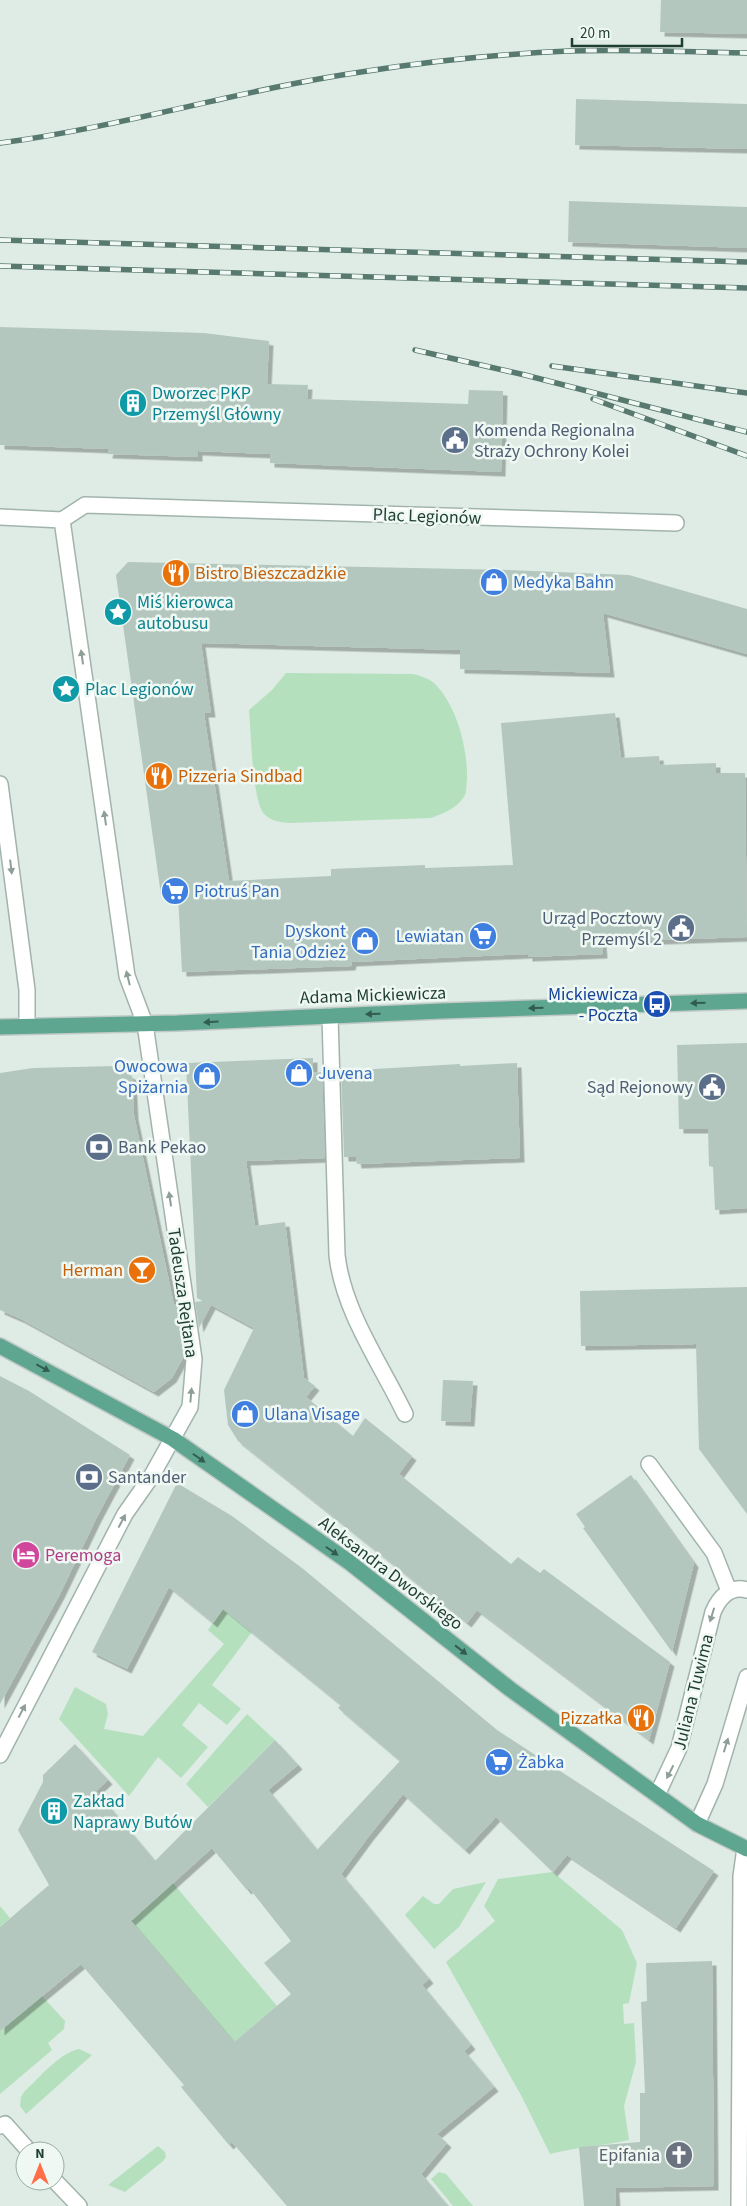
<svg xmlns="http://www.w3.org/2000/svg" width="747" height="2206" viewBox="0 0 747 2206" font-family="'Source Sans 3',sans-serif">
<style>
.green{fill:#b5e0be}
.building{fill:#b4c7be;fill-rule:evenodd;filter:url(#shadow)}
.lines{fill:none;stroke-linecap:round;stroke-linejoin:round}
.service-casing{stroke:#a1b4ac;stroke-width:18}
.minor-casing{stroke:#a1b4ac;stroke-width:18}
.primary-casing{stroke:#c0c9c6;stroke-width:18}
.service{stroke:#fff;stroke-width:15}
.minor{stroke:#fff;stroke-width:15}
.primary{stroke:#5ea690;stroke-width:15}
.rail-casing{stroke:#58796f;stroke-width:5.5}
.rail{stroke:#eff8f3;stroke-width:4;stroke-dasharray:11;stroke-linecap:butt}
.oneway{fill:#8e9e99}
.oneway2{fill:#315c4f}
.labels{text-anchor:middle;stroke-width:5;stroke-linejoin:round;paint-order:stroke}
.culture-label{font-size:18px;fill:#0d838f;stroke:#eff8f3;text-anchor:start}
.service-label{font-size:18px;fill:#4e5e75;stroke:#eff8f3;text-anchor:start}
.street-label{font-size:18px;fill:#1e3d33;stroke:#eff8f3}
.food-label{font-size:18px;fill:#c56008;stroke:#eff8f3;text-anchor:start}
.shop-label{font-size:18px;fill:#366cbe;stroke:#eff8f3;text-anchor:start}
.transit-label{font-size:18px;fill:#164399;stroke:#eff8f3;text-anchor:end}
.hotel-label{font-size:18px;fill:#b23c85;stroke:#eff8f3;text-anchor:start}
.worship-label{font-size:18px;fill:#5b616d;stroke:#eff8f3;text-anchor:end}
</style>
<defs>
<filter id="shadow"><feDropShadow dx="4.5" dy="4.5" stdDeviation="0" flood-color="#0004"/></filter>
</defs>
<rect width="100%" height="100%" fill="#deece5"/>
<!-- green -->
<g class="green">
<path d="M286,673L413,674C420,676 428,678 434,683C457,705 468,749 467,780C466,784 467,791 465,795C458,808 444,813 431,818L289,823C279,822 271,821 264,814C252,800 251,731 249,710L272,690Z"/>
<polygon points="223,1609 252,1632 212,1685 241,1709 227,1725 199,1703 182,1725 208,1747 181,1778 158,1757 129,1796 59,1719 75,1687 106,1704 108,1714 104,1729 143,1736 224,1644 208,1630"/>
<polygon points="247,1714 275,1740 208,1807 186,1784"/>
<path d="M553,1872L622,1930L637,1963L629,2003L623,2004L624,2024L634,2023L636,2062L624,2106L629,2140C603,2146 576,2147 550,2154L522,2097L446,1962L495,1921L484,1906L498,1879Z"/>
<polygon points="486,1882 459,1927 434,1949 405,1915 423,1896 434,1904 439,1904 453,1889"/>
<polygon points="173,1883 277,2006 234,2042 131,1921"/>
<polygon points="0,1906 10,1918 0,1927"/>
<polygon points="42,1996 65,2021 64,2029 48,2043 52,2050 0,2094 0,2031"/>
<path d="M79,2049L92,2055L26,2114L20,2106L21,2097L24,2092C39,2078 59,2053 79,2049Z"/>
<polygon points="158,2146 165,2152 166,2157 163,2161 125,2192 108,2185"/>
<polygon points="439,2172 446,2174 473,2206 453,2206 431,2179"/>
</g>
<!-- building -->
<g class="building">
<polygon points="661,0 747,0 747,34 660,32"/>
<polygon points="576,99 747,104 747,149 575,145"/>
<polygon points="569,201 747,207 747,248 568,242"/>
<polygon points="0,327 204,333 269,341 267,384 308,385 307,399 468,404 469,390 503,391 501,472 270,463 270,454 198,451 198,457 108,454 109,449 0,445"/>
<polygon points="128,562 509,570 629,575 747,609 747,654 603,613 610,673 460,669 460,650 201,643 211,713 204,713 229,881 331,876 331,869 425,865 425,868 513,865 501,723 615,713 621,758 659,756 660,765 716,763 716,773 745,773 747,937 602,942 603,954 528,957 528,954 352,962 351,966 182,972 178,895 161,895 116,575"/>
<polygon points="747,1043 747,1208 715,1210 713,1167 709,1166 708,1129 679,1129 677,1045"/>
<polygon points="313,1058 313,1073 322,1072 325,1158 246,1161 255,1226 285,1222 304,1378 315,1386 306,1397 353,1436 365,1418 412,1456 399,1474 511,1564 518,1557 540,1573 544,1569 670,1662 649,1740 477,1610 467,1623 238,1441 228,1425 224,1390 254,1328 211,1305 199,1328 195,1302 203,1301 197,1298 186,1063"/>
<polygon points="517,1063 520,1158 357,1164 356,1157 344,1157 341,1071 460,1064 460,1066"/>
<polygon points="116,1066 132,1076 134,1115 174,1305 177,1304 184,1356 172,1378 154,1392 21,1319 0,1310 0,1073 33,1068"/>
<polygon points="747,1287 747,1514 699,1449 696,1344 581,1346 580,1291"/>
<polygon points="0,1376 29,1391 130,1455 97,1517 60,1594 0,1704"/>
<polygon points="443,1380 473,1381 470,1422 441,1421"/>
<polygon points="631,1475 694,1563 672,1652 583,1528 585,1527 576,1514"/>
<path d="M177,1483L232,1516L302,1568L497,1730L714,1871L676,1928L567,1855L553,1872L496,1817L465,1850L403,1794L369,1836L341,1874L429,1979L422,1985L471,2045L464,2051L494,2087L437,2134L447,2143L421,2174L448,2206H287L232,2142L229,2145L181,2087L184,2085L81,1964L0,2031V1927L49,1885L18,1830L43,1782V1775L75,1744L108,1780L96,1791L155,1861L275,1740L298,1765L268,1790L317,1850L400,1761L338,1708L341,1705L223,1609L213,1623L169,1587L127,1669L92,1652ZM212,1848L247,1890L249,1888L291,1941L264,1963L291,1994L234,2042L131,1921Z"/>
<polygon points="712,1961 714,2186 615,2188 616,2206 584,2206 579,2147 640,2142 640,2093 645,2093 641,2002 647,2001 646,1963"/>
</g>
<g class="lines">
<defs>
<g id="service">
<polyline points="62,520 85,505 676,523"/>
<path d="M330,1016L337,1255C343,1311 381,1364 405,1414"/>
<polyline points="649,1464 714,1553 729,1591"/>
<polyline points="0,2126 5,2124 29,2151"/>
<polyline points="55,2181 79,2206"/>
</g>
<g id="minor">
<polyline points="0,517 62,520 127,976 145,1024 194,1359 190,1407 151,1477 125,1514 0,1755"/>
<polyline points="0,784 27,990 27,1026"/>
<path d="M657,1795L679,1748L713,1612C719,1598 730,1585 747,1590"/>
<polyline points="697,1824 715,1784 747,1677"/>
<polyline points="739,2206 741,1876 745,1848"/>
</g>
<g id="primary">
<polyline points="0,1027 177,1023 442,1011 747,1001"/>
<polyline points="0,1346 173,1439 349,1562 510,1689 657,1795 697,1824 747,1849"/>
</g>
</defs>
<!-- service casing -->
<use href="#service" class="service-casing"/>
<!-- minor casing -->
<use href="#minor" class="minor-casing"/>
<!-- primary casing -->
<use href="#primary" class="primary-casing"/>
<!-- service -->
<use href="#service" class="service"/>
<!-- minor -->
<use href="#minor" class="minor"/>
<!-- primary -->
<use href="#primary" class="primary"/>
<defs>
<g id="rail">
<path d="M0,143C122,127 239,90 361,72C430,61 499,54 569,51C628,49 688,52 747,53"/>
<polyline points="0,240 747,262"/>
<polyline points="0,266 747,288"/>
<polyline points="415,350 525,375 747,432"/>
<polyline points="552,366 747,393"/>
<polyline points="593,399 747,456"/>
</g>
</defs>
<!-- rail casing -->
<use href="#rail" class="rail-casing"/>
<!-- rail -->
<use href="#rail" class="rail"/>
</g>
<!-- one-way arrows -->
<defs><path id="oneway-solid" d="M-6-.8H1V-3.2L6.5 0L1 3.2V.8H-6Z" transform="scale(1.25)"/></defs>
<g class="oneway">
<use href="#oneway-solid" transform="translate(82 657) rotate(-98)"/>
<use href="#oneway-solid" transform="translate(105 818) rotate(-98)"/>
<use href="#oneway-solid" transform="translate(11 867) rotate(83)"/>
<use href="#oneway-solid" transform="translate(128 978) rotate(-104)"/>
<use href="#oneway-solid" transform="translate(170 1199) rotate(-98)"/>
<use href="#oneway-solid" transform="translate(191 1395) rotate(-85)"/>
<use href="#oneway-solid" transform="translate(122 1521) rotate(-62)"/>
<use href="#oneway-solid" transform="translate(712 1615) rotate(107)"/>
<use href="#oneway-solid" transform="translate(22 1711) rotate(-62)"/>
<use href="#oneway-solid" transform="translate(726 1745) rotate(-73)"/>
<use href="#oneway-solid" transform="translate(670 1772) rotate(117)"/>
</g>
<g class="oneway2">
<use href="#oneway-solid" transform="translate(698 1003) rotate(178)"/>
<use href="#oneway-solid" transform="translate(536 1008) rotate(178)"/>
<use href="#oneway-solid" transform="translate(373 1014) rotate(178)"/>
<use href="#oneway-solid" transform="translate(211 1022) rotate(177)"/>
<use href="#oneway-solid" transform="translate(43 1368) rotate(28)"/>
<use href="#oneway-solid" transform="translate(199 1458) rotate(35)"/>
<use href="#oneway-solid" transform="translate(332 1551) rotate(35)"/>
<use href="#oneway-solid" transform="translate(461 1650) rotate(38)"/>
</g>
<!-- icons -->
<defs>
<symbol id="building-disc" viewBox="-11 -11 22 22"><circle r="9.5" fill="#0f9aa8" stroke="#eff8f3"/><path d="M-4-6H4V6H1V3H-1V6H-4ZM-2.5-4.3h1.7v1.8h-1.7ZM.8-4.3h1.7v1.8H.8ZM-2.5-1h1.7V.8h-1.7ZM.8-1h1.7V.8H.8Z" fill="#fff"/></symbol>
<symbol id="civic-disc" viewBox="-11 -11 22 22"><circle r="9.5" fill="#5c6f8a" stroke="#eff8f3"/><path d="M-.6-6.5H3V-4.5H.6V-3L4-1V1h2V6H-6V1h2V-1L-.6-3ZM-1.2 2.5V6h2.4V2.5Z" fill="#fff"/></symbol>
<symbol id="restaurant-disc" viewBox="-11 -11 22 22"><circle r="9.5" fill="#e8710a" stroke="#eff8f3"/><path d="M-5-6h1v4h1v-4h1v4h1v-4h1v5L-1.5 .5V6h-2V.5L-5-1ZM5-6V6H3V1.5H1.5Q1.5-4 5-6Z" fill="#fff"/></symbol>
<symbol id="shop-disc" viewBox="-11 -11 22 22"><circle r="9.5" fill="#3f7fe0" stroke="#eff8f3"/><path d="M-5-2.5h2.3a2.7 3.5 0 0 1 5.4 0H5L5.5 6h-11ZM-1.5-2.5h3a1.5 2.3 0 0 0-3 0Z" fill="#fff"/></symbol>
<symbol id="sight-disc" viewBox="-11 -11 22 22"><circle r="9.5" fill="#0f9aa8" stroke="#eff8f3"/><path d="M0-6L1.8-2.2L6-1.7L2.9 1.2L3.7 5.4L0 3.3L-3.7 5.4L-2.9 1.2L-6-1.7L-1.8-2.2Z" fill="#fff"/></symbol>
<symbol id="supermarket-disc" viewBox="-11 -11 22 22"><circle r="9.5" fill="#3f7fe0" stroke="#eff8f3"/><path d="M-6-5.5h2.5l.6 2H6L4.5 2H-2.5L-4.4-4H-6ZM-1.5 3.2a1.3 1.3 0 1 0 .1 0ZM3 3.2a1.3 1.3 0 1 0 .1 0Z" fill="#fff"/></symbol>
<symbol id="bus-disc" viewBox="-11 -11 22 22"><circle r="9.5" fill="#1a4fb4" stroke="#eff8f3"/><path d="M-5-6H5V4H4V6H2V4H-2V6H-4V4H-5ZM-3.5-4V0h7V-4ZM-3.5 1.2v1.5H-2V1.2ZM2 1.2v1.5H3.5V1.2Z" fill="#fff"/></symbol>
<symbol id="bank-disc" viewBox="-11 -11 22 22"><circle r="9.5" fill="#5c6f8a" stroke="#eff8f3"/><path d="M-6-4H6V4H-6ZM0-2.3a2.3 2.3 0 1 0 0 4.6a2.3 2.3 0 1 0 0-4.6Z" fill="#fff"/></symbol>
<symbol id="bar-disc" viewBox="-11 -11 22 22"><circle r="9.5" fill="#e8710a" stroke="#eff8f3"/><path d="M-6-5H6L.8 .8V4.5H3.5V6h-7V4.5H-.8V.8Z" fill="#fff"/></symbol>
<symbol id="hotel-disc" viewBox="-11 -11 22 22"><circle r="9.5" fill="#d1479c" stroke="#eff8f3"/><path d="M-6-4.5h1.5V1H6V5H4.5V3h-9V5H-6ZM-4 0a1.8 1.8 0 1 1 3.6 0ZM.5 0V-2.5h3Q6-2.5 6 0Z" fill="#fff"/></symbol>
<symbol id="church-disc" viewBox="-11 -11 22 22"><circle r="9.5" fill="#6b7280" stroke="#eff8f3"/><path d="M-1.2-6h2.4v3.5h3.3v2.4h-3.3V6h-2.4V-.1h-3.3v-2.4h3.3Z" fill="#fff"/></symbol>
</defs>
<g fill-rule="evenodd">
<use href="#building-disc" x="117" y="387" width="32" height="32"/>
<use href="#civic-disc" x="439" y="424" width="32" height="32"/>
<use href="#restaurant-disc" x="160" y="557" width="32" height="32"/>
<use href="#shop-disc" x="478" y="566" width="32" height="32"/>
<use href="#sight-disc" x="102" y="596" width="32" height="32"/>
<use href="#sight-disc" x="50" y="673" width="32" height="32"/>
<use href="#restaurant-disc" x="143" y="760" width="32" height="32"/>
<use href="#supermarket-disc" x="159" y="875" width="32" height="32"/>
<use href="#civic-disc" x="665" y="912" width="32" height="32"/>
<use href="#supermarket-disc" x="467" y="920" width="32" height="32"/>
<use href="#shop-disc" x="349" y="925" width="32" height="32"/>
<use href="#bus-disc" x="641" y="988" width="32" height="32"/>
<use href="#shop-disc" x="283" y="1057" width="32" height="32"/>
<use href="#shop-disc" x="191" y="1060" width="32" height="32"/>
<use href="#civic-disc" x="696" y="1071" width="32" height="32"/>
<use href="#bank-disc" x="83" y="1131" width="32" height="32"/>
<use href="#bar-disc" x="126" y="1254" width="32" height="32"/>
<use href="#shop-disc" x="229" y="1398" width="32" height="32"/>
<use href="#bank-disc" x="73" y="1461" width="32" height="32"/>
<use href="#hotel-disc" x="10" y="1539" width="32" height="32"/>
<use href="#restaurant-disc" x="625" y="1702" width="32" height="32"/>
<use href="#supermarket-disc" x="483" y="1746" width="32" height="32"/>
<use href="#building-disc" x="38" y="1795" width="32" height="32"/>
<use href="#church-disc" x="663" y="2139" width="32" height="32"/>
</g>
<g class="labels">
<!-- culture labels -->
<g class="culture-label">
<text x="152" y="399">Dworzec PKP<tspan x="152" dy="21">Przemyśl Główny</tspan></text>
<text x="137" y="608">Miś kierowca<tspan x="137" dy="21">autobusu</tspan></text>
<text x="85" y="695">Plac Legionów</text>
<text x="73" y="1807">Zakład<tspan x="73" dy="21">Naprawy Butów</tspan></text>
</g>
<!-- service labels -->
<g class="service-label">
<text x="474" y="436">Komenda Regionalna<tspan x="474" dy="21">Straży Ochrony Kolei</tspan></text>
<text x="662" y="924" text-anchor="end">Urząd Pocztowy<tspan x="662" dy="21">Przemyśl 2</tspan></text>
<text x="693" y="1093" text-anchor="end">Sąd Rejonowy</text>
<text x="118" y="1153">Bank Pekao</text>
<text x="108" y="1483">Santander</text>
</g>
<!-- street labels -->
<g class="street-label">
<text transform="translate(427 516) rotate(2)" y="6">Plac Legionów</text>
<text transform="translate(373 995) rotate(-2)" y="6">Adama Mickiewicza</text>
<text transform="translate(183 1293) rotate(82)" y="6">Tadeusza Rejtana</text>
<text transform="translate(391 1573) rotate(37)" y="6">Aleksandra Dworskiego</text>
<text transform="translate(693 1692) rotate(-76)" y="6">Juliana Tuwima</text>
</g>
<!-- food labels -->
<g class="food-label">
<text x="195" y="579">Bistro Bieszczadzkie</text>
<text x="178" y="782">Pizzeria Sindbad</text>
<text x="123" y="1276" text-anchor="end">Herman</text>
<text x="622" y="1724" text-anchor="end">Pizzałka</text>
</g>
<!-- shop labels -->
<g class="shop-label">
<text x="513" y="588">Medyka Bahn</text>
<text x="194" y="897">Piotruś Pan</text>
<text x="346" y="937" text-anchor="end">Dyskont<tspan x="346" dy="21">Tania Odzież</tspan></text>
<text x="464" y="942" text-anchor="end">Lewiatan</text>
<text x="188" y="1072" text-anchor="end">Owocowa<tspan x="188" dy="21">Spiżarnia</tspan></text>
<text x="318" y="1079">Juvena</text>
<text x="264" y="1420">Ulana Visage</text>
<text x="518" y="1768">Żabka</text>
</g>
<!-- transit labels -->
<g class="transit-label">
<text x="638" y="1000">Mickiewicza<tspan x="638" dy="21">- Poczta</tspan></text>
</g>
<!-- hotel labels -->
<g class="hotel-label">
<text x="45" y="1561">Peremoga</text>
</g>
<!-- worship labels -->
<g class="worship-label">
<text x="660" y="2161">Epifania</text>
</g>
</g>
<!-- north arrow -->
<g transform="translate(40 2166)"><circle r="24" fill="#eff8f3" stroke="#9bada6"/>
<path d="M0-4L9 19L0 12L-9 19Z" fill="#ff6e49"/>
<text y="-8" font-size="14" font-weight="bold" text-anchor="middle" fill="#1e3d33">N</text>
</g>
<!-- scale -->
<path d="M572 38v8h110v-8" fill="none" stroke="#1e3d33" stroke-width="2.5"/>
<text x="580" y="38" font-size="15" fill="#1e3d33" stroke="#eff8f3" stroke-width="4" paint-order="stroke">20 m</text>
</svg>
